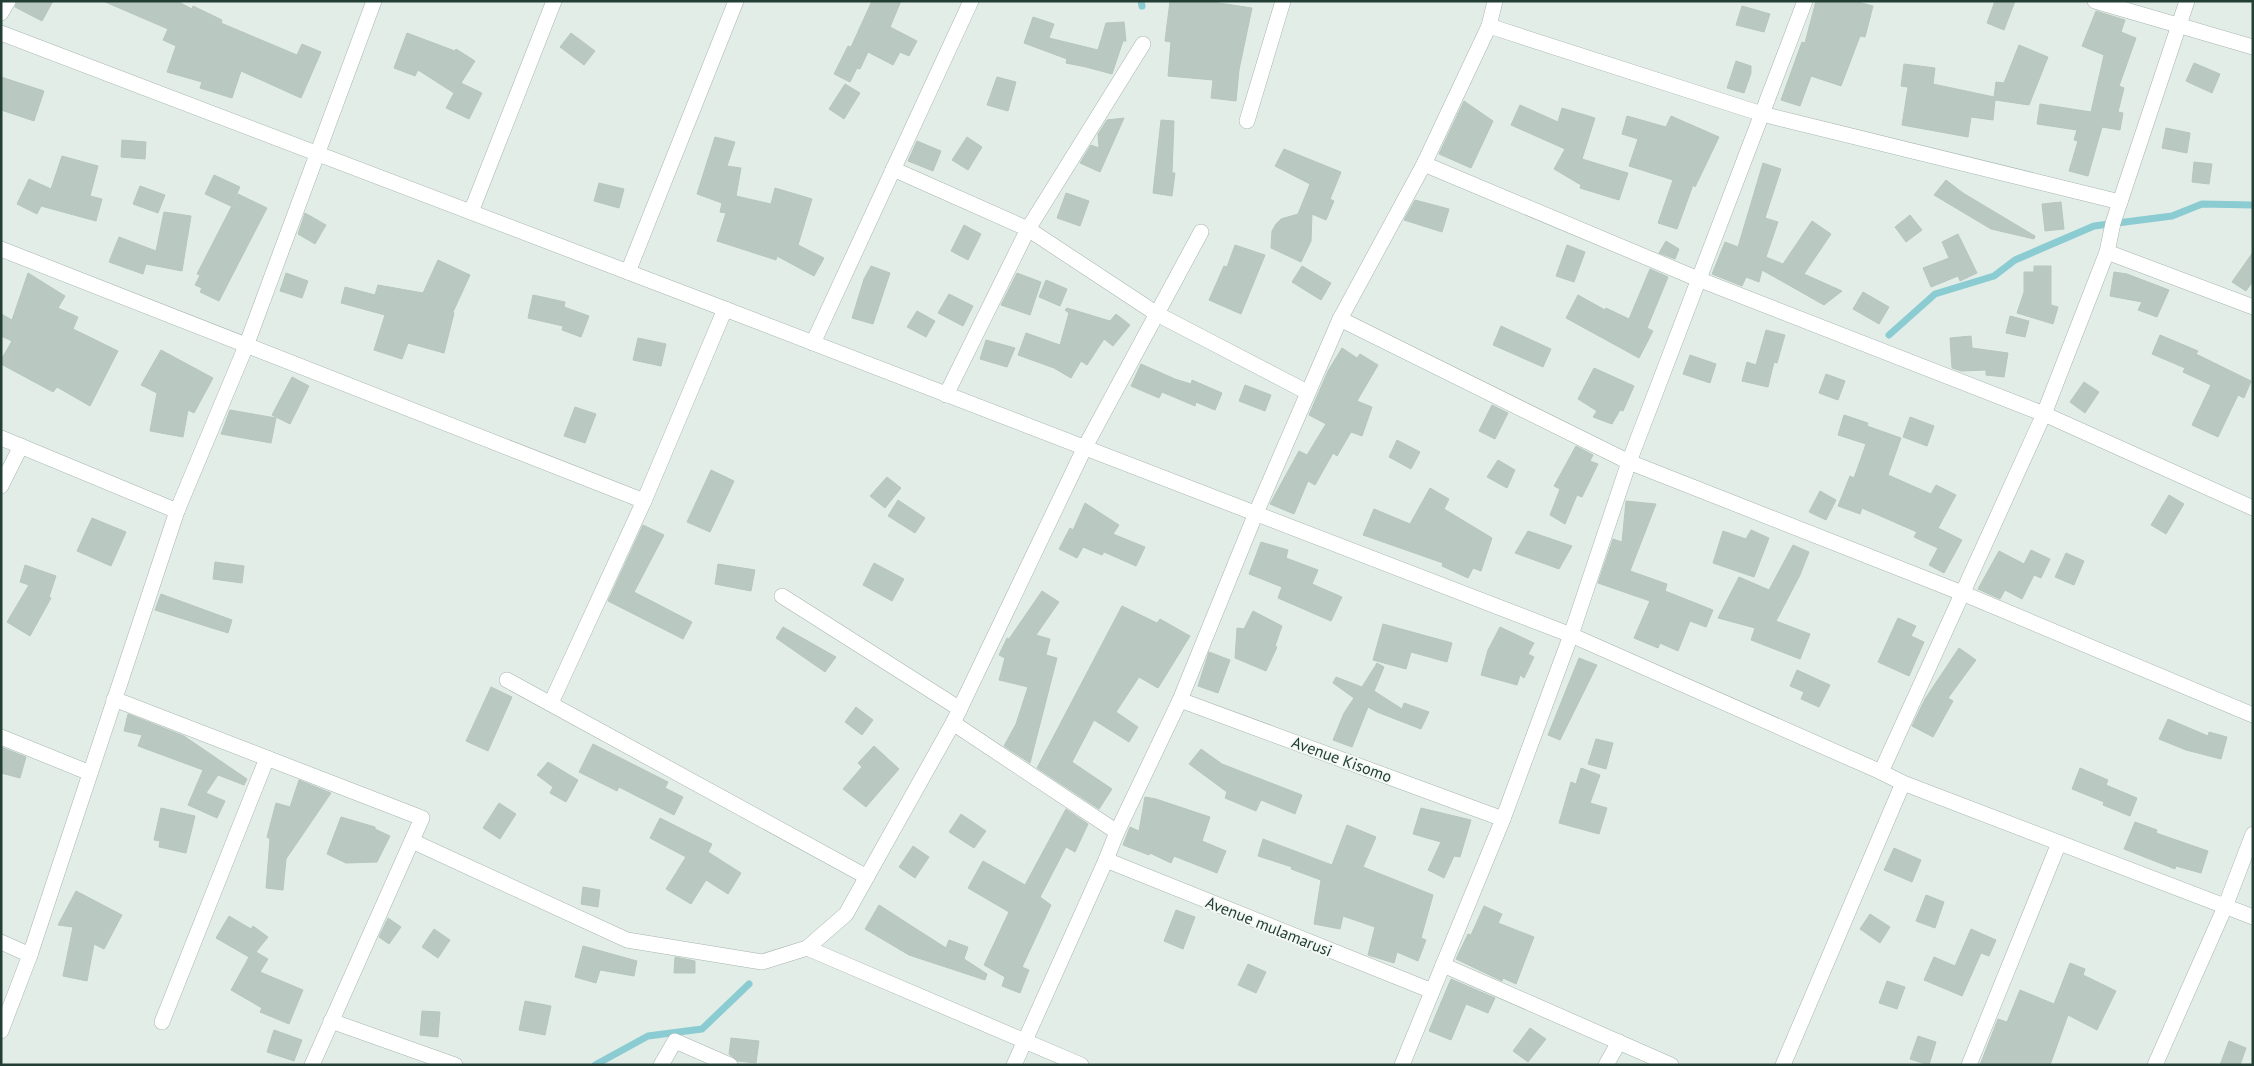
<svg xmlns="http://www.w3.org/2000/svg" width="2254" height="1066" viewBox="0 0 2254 1066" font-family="'PT Sans',sans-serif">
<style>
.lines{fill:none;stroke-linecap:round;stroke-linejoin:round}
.stream{stroke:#8bccd2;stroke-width:7}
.building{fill:#b9c8c1;stroke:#b6c7bf}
.minor-casing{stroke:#a6b5af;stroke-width:16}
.minor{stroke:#fff;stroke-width:15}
.labels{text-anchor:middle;stroke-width:4;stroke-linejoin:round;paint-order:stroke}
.street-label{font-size:16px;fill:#233f35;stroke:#f4f9f6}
</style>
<rect width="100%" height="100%" fill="#e3ede8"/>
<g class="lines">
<!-- stream -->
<g class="stream">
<polyline points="1141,1 1142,6"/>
<polyline points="1889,335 1935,294 1994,276 2015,260 2094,226 2172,216 2202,204 2253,205"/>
<polyline points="595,1065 648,1036 702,1029 749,984"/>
</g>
</g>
<!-- building -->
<g class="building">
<polygon points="17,1 53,1 42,21 15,7"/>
<polygon points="103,1 177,1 192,9 193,6 222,20 221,23 297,55 302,44 321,52 301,98 241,71 232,98 200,88 202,82 167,72 176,46 163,40 168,29"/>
<polygon points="872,1 901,1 890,27 917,41 909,56 900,52 893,65 868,52 860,69 857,68 850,82 834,74 848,46 851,47"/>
<polygon points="1170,1 1206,1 1252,8 1239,70 1236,101 1211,98 1213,80 1168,76 1171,42 1165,41"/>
<polygon points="1816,1 1854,1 1873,6 1865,37 1860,36 1841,86 1811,76 1800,106 1781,100 1802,42 1805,43"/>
<polygon points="1995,1 2015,1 2004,30 1987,23"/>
<polygon points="1742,6 1770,14 1764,32 1736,25"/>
<polygon points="2096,11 2125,20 2121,32 2136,38 2119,86 2124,88 2118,112 2123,113 2120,130 2102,127 2088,176 2069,171 2078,141 2074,140 2077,130 2037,124 2040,104 2091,112 2104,55 2082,46"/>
<polygon points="1033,17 1054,24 1049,38 1098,50 1106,23 1124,22 1126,41 1123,41 1112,74 1086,67 1066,63 1067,59 1024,43"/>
<polygon points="407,33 455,51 456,49 475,61 461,83 482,93 469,119 446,108 454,93 418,70 415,76 394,68"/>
<polygon points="571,33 595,51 584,65 560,47"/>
<polygon points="2019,45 2048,57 2029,105 1995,100 1993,120 1971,117 1968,137 1902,125 1908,87 1901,86 1904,64 1935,68 1933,84 1994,97 1996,82 2004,83"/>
<polygon points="1736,61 1751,66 1751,73 1744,93 1727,88"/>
<polygon points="2194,63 2220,74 2212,93 2186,81"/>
<polygon points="1,77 44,91 34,121 1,110"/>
<polygon points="997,77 1016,82 1008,111 987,105"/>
<polygon points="845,84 860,93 844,119 829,109"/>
<polygon points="1464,101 1493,121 1471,168 1439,154"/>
<polygon points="1520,105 1558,122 1562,108 1595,118 1582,159 1628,173 1619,200 1580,188 1581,185 1554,169 1565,149 1511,125"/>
<polygon points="1627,116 1666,127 1671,116 1719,137 1695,187 1693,185 1677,229 1658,223 1673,180 1629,166 1638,139 1622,134"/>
<polygon points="1124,118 1100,172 1080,163 1091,145 1099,148 1098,134 1107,120"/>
<polygon points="1161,120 1174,121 1172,173 1175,173 1172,196 1153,193"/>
<polygon points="2166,128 2190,133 2187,153 2162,148"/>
<polygon points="715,137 735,142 727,166 741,168 736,196 771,204 775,188 812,199 798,245 824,258 814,276 777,256 776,260 717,241 726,213 720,212 722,203 697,194"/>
<polygon points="967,137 982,147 968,170 952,160"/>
<polygon points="122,140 146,142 145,159 121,157"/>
<polygon points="917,141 941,151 933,171 908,161"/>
<polygon points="1284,149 1341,172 1330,199 1334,201 1326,220 1312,214 1311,241 1301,262 1271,248 1272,231 1276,224 1281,219 1298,214 1310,184 1275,166"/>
<polygon points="62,156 98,166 90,196 102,199 96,221 41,206 37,214 17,204 29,179 51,189"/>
<polygon points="2194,162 2212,164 2209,184 2192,182"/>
<polygon points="1763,163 1781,169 1765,218 1778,222 1766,257 1783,264 1812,221 1831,234 1804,274 1842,291 1824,305 1762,270 1759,282 1746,277 1742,286 1712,274 1725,242 1738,247"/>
<polygon points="214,175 240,187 231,206 205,194"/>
<polygon points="1946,180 1963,193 2035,236 2034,239 1991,229 1934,195"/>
<polygon points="599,183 624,189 619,208 594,201"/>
<polygon points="140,186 165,195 158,213 133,204"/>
<polygon points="1066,193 1089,201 1080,226 1057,218"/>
<polygon points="238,194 267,208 219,301 200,292 202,288 195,285 200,275 197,274"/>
<polygon points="1415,200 1449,209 1442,232 1404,220"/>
<polygon points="2061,202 2064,229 2045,231 2042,204"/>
<polygon points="164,212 191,216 182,271 146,264 143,274 109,262 119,237 156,251"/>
<polygon points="305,213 326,225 315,244 298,234"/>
<polygon points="1910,215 1922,230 1906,242 1895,227"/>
<polygon points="964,225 981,234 968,260 951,251"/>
<polygon points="1958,234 1977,273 1960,281 1958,276 1931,287 1923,268 1949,258 1942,242"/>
<polygon points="1666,241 1679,249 1675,259 1659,253"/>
<polygon points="1235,245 1265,255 1241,314 1209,300 1224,266 1227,267"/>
<polygon points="1567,245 1585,252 1574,282 1556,276"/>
<polygon points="2253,252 2253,281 2246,291 2232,282"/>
<polygon points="438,260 470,275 453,312 454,313 444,353 408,343 402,359 374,350 385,315 341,303 345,287 375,295 378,285 423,293"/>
<polygon points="871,266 890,273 873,324 852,318 864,279"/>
<polygon points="1302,266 1331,283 1321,300 1292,282"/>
<polygon points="2034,266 2051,266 2051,305 2058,307 2053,324 2017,313 2024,292 2024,272 2034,272"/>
<polygon points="1650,269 1668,277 1647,328 1653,331 1639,358 1566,318 1578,295 1605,310 1606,308 1629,319"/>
<polygon points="2114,272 2127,274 2169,290 2157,317 2138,310 2142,302 2110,296"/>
<polygon points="28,273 65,296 58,308 78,317 73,329 118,351 90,406 57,387 53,392 1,364 1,360 12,341 1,336 1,314 12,320"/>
<polygon points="286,273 308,281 302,298 280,291"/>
<polygon points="1017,273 1041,282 1030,315 1001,305"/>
<polygon points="1046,280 1067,289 1060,306 1039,297"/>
<polygon points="1863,292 1889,307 1879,324 1853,309"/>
<polygon points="949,294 973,306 963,326 938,313"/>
<polygon points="533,295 565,302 564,307 589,316 581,337 562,330 563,326 528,318"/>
<polygon points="1067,308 1110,321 1116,314 1130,325 1113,346 1104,339 1087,365 1081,361 1071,378 1054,368 1018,355 1026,333 1060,345 1069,313 1065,310"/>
<polygon points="917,311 935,321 926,337 907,327"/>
<polygon points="2010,316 2029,321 2025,337 2006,333"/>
<polygon points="1501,326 1551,349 1543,367 1493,345"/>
<polygon points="1766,330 1785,335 1777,363 1774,362 1768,387 1742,381 1747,362 1756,365"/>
<polygon points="2160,335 2198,351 2196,354 2251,381 2244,398 2238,395 2218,437 2192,425 2211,385 2183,372 2185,368 2152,354"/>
<polygon points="1971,336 1972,348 2008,353 2004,377 1986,375 1986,370 1961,371 1952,368 1950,338"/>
<polygon points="638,338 666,344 661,366 633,360"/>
<polygon points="986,340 1015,348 1007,367 980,359"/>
<polygon points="1342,348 1357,358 1360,354 1378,365 1357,401 1372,407 1362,436 1351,432 1337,456 1333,453 1315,485 1308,481 1294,514 1270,504 1299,451 1307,455 1326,424 1309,415 1328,371"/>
<polygon points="161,350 213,378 194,413 188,410 183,437 150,431 157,393 141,385"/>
<polygon points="1690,355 1716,364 1710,383 1683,374"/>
<polygon points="1141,364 1175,379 1191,384 1192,380 1222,393 1215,410 1196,402 1195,406 1162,392 1159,398 1131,386"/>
<polygon points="1594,368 1634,386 1623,411 1620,410 1612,424 1593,417 1597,411 1578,399"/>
<polygon points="1826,374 1845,381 1838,400 1819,393"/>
<polygon points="292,377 309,386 290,424 272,415"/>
<polygon points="2084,382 2099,392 2085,413 2070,402"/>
<polygon points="1245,385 1271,395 1265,411 1239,401"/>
<polygon points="1492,405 1508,413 1495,439 1479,431"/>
<polygon points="575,407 596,414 585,443 564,436"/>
<polygon points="230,410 276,418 271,443 221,434"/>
<polygon points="1844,415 1868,423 1867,426 1901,438 1888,475 1931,494 1936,485 1956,495 1938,528 1962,540 1944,573 1929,565 1938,548 1914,537 1917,532 1862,508 1860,514 1838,506 1850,476 1854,478 1866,444 1838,435"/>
<polygon points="1910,417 1934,426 1927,446 1903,437"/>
<polygon points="1397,440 1420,452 1411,469 1389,457"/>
<polygon points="1576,446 1593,455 1590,461 1598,464 1582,497 1577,495 1565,524 1550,515 1560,489 1554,486"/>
<polygon points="1498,460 1515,470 1507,488 1487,477"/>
<polygon points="711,470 734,481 710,532 687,522"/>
<polygon points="887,477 901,488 885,508 870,496"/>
<polygon points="1430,488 1449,499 1444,509 1492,538 1481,571 1473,568 1468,578 1442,566 1443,563 1363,535 1374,509 1410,524"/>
<polygon points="1820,491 1836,500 1826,520 1809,512"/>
<polygon points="2169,495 2184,504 2166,534 2151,525"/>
<polygon points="898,500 925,518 915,533 888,516"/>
<polygon points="1626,501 1656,504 1630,571 1667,584 1665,591 1713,610 1706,627 1690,621 1678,651 1660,643 1658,648 1634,638 1650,601 1598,583 1613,539 1622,542"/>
<polygon points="1085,503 1119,525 1113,534 1145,547 1136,566 1104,552 1102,555 1083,547 1077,558 1059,549 1070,528 1073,530"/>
<polygon points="92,518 126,532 111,566 77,551"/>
<polygon points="643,525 664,535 634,592 692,622 683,639 608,601"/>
<polygon points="1751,530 1769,538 1754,577 1713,563 1723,531 1746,539"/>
<polygon points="1528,531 1572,546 1559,569 1515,553"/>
<polygon points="1261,542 1288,550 1286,558 1318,570 1312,584 1342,597 1331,621 1278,598 1282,587 1249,574"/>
<polygon points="1793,545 1809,552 1800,575 1776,621 1810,634 1800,659 1751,640 1755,628 1718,618 1739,577 1769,590"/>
<polygon points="2031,550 2050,559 2041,578 2034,575 2022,599 2005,590 2000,599 1978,589 1999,551 2024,564"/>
<polygon points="2066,553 2084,561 2074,585 2055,577"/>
<polygon points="215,562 244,566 242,583 213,579"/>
<polygon points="874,563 904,579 892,601 863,585"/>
<polygon points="718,564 755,570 751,591 715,584"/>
<polygon points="25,565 56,576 49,597 51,598 30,636 7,622 29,585 20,582"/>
<polygon points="1042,591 1059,602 1036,635 1050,639 1046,655 1057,658 1030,763 1004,746 1016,724 1028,687 999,680 1005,658 999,655 1007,638 1009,639"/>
<polygon points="161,594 232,620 228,633 155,610"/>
<polygon points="1122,606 1157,623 1160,619 1190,636 1158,688 1139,677 1116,712 1138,727 1129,742 1094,720 1072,762 1112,789 1099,809 1037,768"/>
<polygon points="1253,611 1282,626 1275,646 1277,647 1266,671 1235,658 1237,628 1244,629"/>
<polygon points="1898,618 1916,626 1911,636 1924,642 1909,676 1878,662"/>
<polygon points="1383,624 1452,643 1447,662 1411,652 1406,669 1373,660"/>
<polygon points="783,627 836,657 825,672 776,638"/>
<polygon points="1500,627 1534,643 1528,654 1534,657 1524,678 1520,675 1517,685 1481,675 1488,650"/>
<polygon points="1959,648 1976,660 1948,698 1953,701 1933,737 1912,726 1925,699"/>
<polygon points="1209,652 1230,660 1218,693 1198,686"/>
<polygon points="1579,658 1597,665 1560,740 1548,735"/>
<polygon points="1377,663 1384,667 1374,691 1402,709 1404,703 1429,712 1421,729 1377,712 1368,707 1352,747 1333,740 1344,713 1354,698 1333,683 1336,677 1362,687"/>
<polygon points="1797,670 1830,685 1819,707 1801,699 1804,692 1790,686"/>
<polygon points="491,687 512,697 488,751 466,741"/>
<polygon points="856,707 873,720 862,735 845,722"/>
<polygon points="128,714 184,736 247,779 244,785 218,775 206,793 225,801 217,818 188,805 203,770 138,746 142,735 124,731"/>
<polygon points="2168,719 2208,736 2209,732 2227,737 2221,759 2186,750 2159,739"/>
<polygon points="1596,739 1613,743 1606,769 1588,764"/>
<polygon points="593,744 668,782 665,788 683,797 674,815 619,787 617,791 579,772"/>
<polygon points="874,746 899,769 866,807 843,789 862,767 858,763"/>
<polygon points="1,747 26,757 20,778 1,773"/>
<polygon points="1201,749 1222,764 1302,795 1295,814 1261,800 1256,811 1225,798 1227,792 1189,764"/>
<polygon points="548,762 578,780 566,802 550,793 553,787 537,775"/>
<polygon points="1581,768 1600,775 1590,803 1607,808 1599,834 1559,823 1571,782 1576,784"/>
<polygon points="2080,768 2108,780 2106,785 2137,798 2130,816 2103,805 2104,802 2072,789"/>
<polygon points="299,780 331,793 286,859 283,890 266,888 270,839 267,837 276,803 290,807"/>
<polygon points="1145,797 1156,799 1210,817 1202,841 1226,851 1217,873 1174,856 1171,863 1150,853 1149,855 1123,845 1130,827 1139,831"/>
<polygon points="499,803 516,814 500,839 483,828"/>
<polygon points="161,808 195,816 186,853 159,847 160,841 154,840"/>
<polygon points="1421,808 1471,820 1460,857 1454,856 1444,878 1428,870 1441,842 1413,834"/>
<polygon points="1066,809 1088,824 1075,852 1066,847 1040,897 1051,905 1022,967 1029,970 1020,993 1002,986 1005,977 984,965 1009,912 968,888 983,861 1025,885"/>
<polygon points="961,814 986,831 974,848 949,832"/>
<polygon points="341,817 375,827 375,829 390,836 377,862 346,863 327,854"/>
<polygon points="660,818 712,844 708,852 741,873 728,894 706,880 691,904 666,889 686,857 650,838"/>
<polygon points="2135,822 2157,830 2156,833 2208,851 2201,873 2176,866 2175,869 2124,849"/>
<polygon points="1347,825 1376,837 1363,867 1433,895 1421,938 1426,940 1418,961 1397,952 1394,963 1368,955 1375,927 1343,916 1340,929 1314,924 1321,880 1291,869 1292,867 1258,856 1263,839 1332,865"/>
<polygon points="913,846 929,857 915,878 899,867"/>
<polygon points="1894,848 1921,860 1912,882 1884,870"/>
<polygon points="583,887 600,890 598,907 581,904"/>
<polygon points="76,891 122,915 104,949 94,944 87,981 63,976 73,927 58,925"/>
<polygon points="1926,895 1944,902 1935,928 1916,921"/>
<polygon points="879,905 946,948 949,940 968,947 964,959 987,974 985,980 909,955 865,929"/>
<polygon points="1484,906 1502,914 1498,923 1534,937 1516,984 1503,978 1502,981 1456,959 1468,934 1471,935"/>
<polygon points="1176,910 1195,917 1183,949 1164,941"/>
<polygon points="1870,914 1890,927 1880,943 1860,929"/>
<polygon points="229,916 251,929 253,926 268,937 256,952 268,959 260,972 303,990 289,1024 260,1012 262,1008 231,990 249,957 216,938"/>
<polygon points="388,918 401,927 389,944 379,937"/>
<polygon points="434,929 450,940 438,958 422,947"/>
<polygon points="1971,929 1996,940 1989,956 1981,953 1962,996 1924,980 1934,957 1955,966"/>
<polygon points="583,946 637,961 634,976 600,970 596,983 575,977"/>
<polygon points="675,957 695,961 695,973 674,973"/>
<polygon points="2070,963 2085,969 2083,975 2116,991 2097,1030 2068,1015 2050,1065 1980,1065 1998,1019 2007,1022 2020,990 2054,1004"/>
<polygon points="1248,964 1266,972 1256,993 1238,985"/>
<polygon points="1451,979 1495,998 1488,1013 1466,1004 1451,1040 1429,1031"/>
<polygon points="1887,981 1905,987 1897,1009 1879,1003"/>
<polygon points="525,1001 551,1006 545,1035 519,1030"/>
<polygon points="422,1011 440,1012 438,1037 420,1035"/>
<polygon points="1530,1028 1546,1039 1528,1062 1513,1051"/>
<polygon points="274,1030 302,1040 294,1061 267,1052"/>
<polygon points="1918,1036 1936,1042 1929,1065 1910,1059"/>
<polygon points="731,1038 759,1041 756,1063 738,1061 729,1054"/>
<polygon points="2229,1041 2246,1048 2240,1065 2220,1065"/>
</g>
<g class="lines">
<defs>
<g id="minor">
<polyline points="2095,1 2253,47"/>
<polyline points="1,13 8,1"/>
<polyline points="1489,26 1762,114 2120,202"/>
<polyline points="1,33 725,309 1571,635 1881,772 1903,783 2253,917"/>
<polyline points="1247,121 1283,1"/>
<polyline points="1424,164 1698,279 2044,414 2253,508"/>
<polyline points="893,169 1028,229 1157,314 1307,392"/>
<polyline points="471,212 554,1"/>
<polyline points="1,249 644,501"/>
<polyline points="2107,252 2253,307"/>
<polyline points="628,272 736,1"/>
<polyline points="1340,319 1629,462 1962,593 2253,715"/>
<polyline points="813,343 971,1"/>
<polyline points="946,395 1028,229 1143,44"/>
<polyline points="1,438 177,511"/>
<polyline points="1,486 21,446"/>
<polyline points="782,596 960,709"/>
<polyline points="507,680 867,877"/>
<polyline points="114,699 422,818 312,1065"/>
<polyline points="1180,700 1503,819"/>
<polyline points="551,703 644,501 725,309"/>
<polyline points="953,723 1117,832"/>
<polyline points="1,737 90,773"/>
<polyline points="1881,772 2044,414 2107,252 2113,223 2187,1"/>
<polyline points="412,841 627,940 762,962 807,948 846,914 953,723 1085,447 1201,232"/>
<polyline points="1106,860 1432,991"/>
<polyline points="1,942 30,955"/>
<polyline points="807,948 1081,1065"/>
<polyline points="1443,965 1671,1065"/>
<polyline points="331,1021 455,1065"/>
<polyline points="162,1022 267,758"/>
<polyline points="1,1031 30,955 177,511 246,346 374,1"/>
<polyline points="661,1065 675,1041 730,1065"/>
<polyline points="1014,1065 1106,860 1117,832 1180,700 1256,513 1340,319 1424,164 1489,26 1495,1"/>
<polyline points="1402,1065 1503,819 1571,635 1629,462 1805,1"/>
<polyline points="1606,1065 1619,1042"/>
<polyline points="1783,1065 1903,783"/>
<polyline points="1969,1065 2059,843"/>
<polyline points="2155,1065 2225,907 2253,834"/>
</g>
</defs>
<!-- minor casing -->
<use href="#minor" class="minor-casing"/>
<!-- minor -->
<use href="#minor" class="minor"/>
</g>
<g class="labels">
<!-- street labels -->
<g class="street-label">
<text transform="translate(1342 759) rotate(20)" y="6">Avenue Kisomo</text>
<text transform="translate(1269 926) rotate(22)" y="6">Avenue mulamarusi</text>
</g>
</g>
<!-- border -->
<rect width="2254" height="1066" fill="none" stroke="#233f35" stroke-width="5"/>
</svg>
